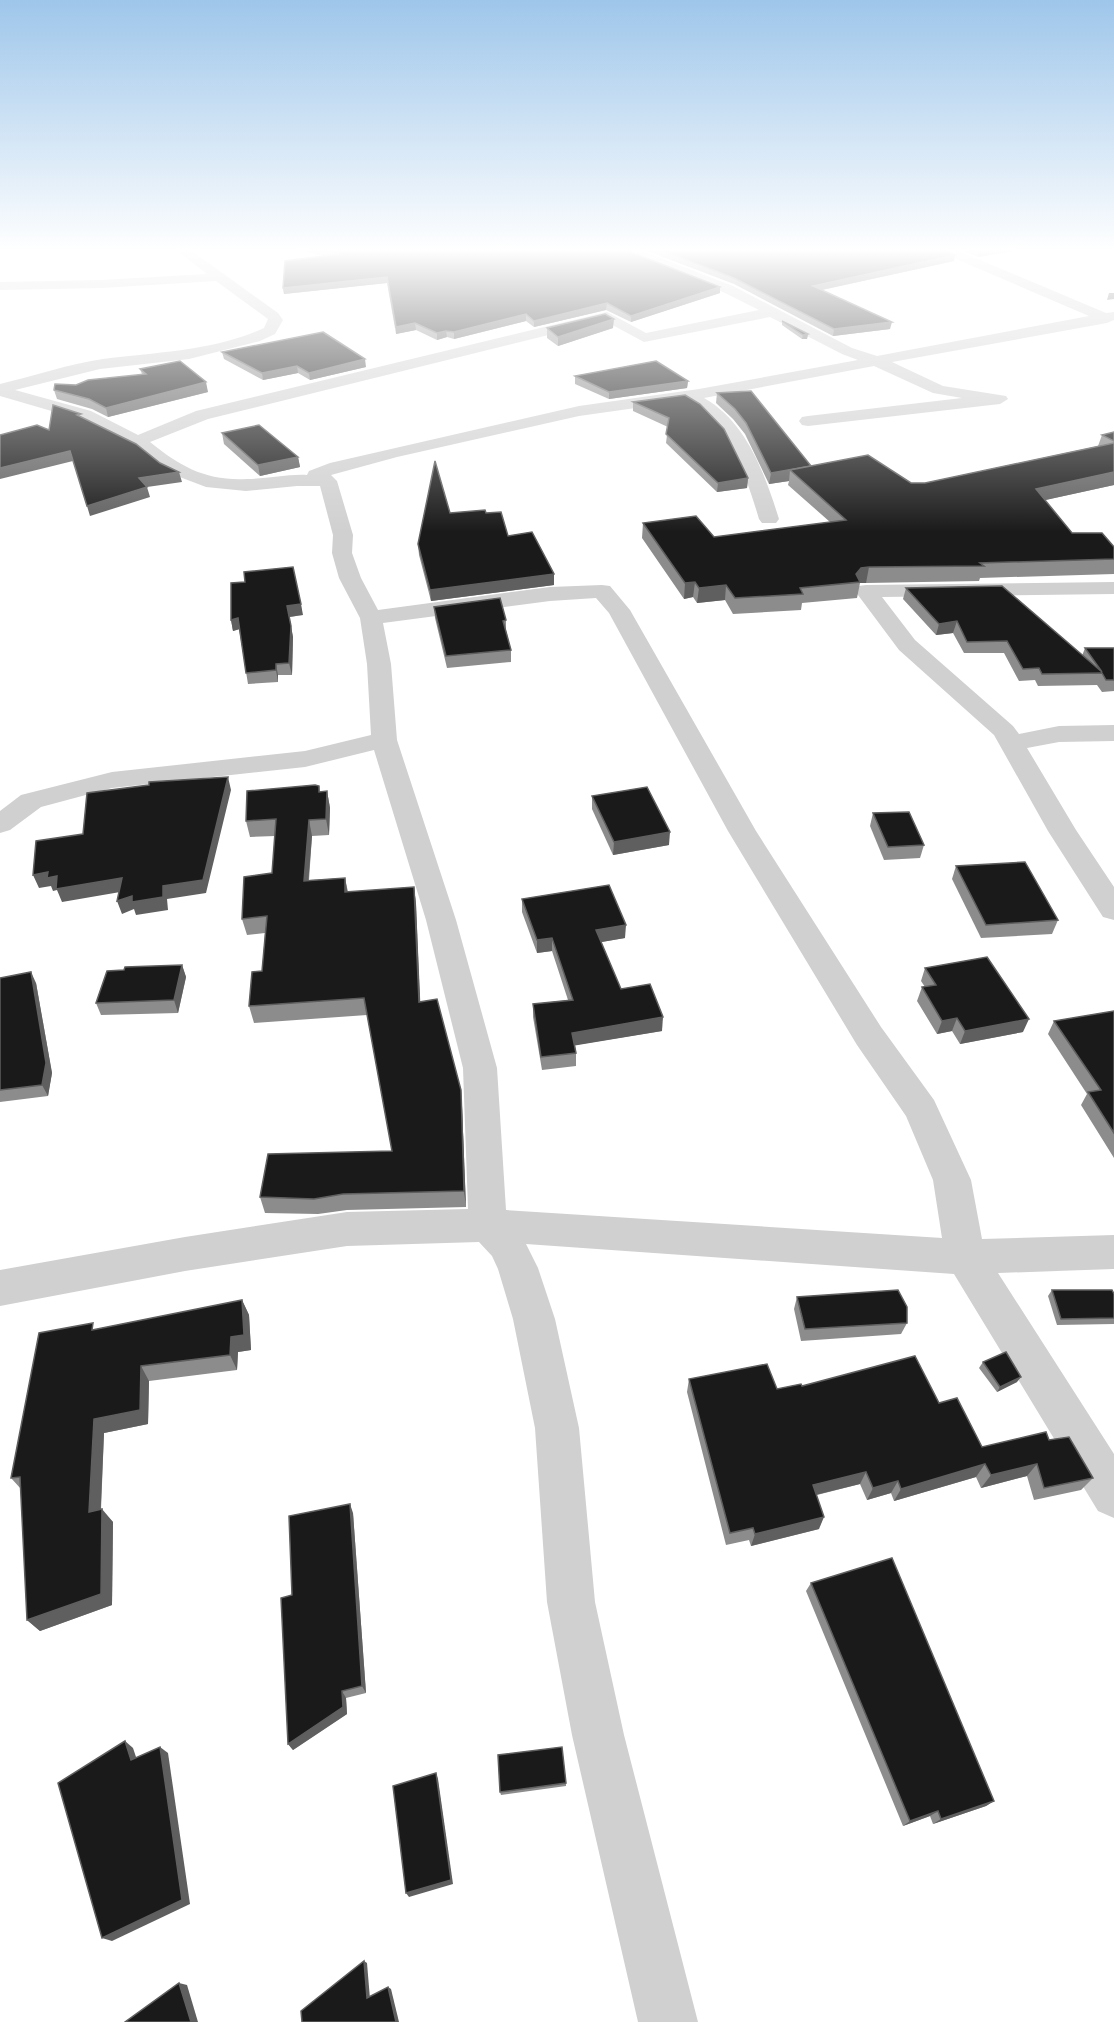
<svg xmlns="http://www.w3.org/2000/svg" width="1114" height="2022" viewBox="0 0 1114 2022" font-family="'PT Sans Narrow',sans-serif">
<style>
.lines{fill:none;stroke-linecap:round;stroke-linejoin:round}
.minor{fill:#d0d0d0;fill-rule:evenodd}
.wall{fill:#8c8c8c}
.shaded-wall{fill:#5f5f5f}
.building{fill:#1a1a1a;stroke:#5f5f5f;stroke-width:1.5}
</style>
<rect width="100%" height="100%" fill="#fff"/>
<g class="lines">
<!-- minor -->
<g class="minor">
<path d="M175,249H189L278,313L283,320L275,334L260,341L189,359L100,369L15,390L91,411L138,435L196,411L607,312L646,333L759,310L723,292L623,252L621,249H637L733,286L852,348L877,356L1089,316L940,252L938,249H954L1106,313L1114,312V320L1107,323L892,362L943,386L1006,396L1008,399L1000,404L808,426L802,425L799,421L802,417L808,416L962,398L933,393L874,366L704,398C747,422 765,475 779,519L776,523H762L759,519C745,472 730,426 685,401L579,416L397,457L331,475L337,481L353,535L352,553L361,578L378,610L550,587L602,585L610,586L630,610L756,831L881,1027L934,1100L971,1180L982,1239L1114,1235V1269L998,1273L1114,1454V1518L1098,1511L954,1274L526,1244L538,1268L555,1319L579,1428L595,1602L624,1735L698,2022H638L572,1735L547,1602L535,1428L513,1319L498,1269L492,1256L479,1242L347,1246L185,1271L0,1306V1270L185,1237L347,1212L468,1209L463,1068L426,920L374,750L305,767L112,788L41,807L10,830L0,833V811L21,795L112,772L305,751L371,735L367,664L360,618L339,578L332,553L333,535L320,486H297L246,491L206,487L164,471L131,445L79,419L0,396V384C34,376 68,364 103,359C157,352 214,351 264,328L268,319L216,281L101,288L0,290V282L101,280L207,274ZM770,317L842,354L858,360L699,389L579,406L330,463L309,471L307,475C287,474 267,479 247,479C206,481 181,467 150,442L208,419L605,321L644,342ZM596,598L609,613L728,831L857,1045L906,1116L933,1180L942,1238L506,1210L497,1068L456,920L397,740L391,664L383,623L550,601Z"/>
<polygon points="1114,582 1114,594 882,597 915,640 1013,726 1019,734 1059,726 1114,725 1114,741 1059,742 1027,748 1076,830 1114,887 1114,920 1103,917 1048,831 994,735 899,650 855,591 858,586 866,585"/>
</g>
</g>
<!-- wall -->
<g class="wall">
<polygon points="294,249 624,249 720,287 720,293 631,322 606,310 534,327 526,321 454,339 447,337 437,340 416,330 396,334 387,283 284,294 283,288 324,256"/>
<polygon points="642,249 942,249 954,261 822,290 890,329 833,336 734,284"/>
<polygon points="959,249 1026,249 978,257"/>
<polygon points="782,321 808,334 807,339 802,339 782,325"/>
<polygon points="547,328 613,328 558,346 547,338"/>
<polygon points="222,352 366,367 310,380 298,373 263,380 224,359"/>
<polygon points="140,369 208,392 108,417 92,409 57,399 54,390 142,374"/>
<polygon points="575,376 688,381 687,388 609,399 575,384"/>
<polygon points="717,393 811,466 911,483 925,483 1098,446 1102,435 1114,432 1114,485 1045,500 1072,533 1114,547 1114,574 980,578 979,581 866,583 860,583 857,598 802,603 801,610 733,614 725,600 697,603 693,597 684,599 642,538 643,523 714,537 830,522 788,485 789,481 769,484 745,434 733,419 716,403"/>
<polygon points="685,395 748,478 747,488 717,492 666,443 668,427 633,411 633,402"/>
<polygon points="222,433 298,457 300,467 260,476 224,444"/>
<polygon points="450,513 486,513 508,536 554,574 554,585 431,601 419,555 418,544"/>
<polygon points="906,588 1082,656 1085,648 1114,648 1114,691 1102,692 1097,685 1038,686 1035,680 1019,681 1004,653 964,653 953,633 936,635 903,599"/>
<polygon points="434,607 506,620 506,630 511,650 511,662 447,668 435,618"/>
<polygon points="303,615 289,617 293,637 292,675 278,675 278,682 248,684 239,629 233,631 231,620"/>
<polygon points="319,786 320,792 327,791 330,808 329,835 312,836 309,880 345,878 348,892 414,887 416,904 420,1002 462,1106 466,1207 347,1210 318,1214 265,1213 260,1197 392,1151 367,1015 254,1023 249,1006 262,971 265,933 247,935 242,919 272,873 275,836 250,837 246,821"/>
<polygon points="592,796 669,845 613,855 592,809"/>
<polygon points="873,813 924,845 920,858 884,860 870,826"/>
<polygon points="956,866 1058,920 1052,934 981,938 952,879"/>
<polygon points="522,899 625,938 601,942 621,989 662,1031 575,1045 576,1053 576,1066 542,1070 533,1017 533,1004 568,1000 552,951 537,953 522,912"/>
<polygon points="182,965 186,977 178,1013 101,1015 96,1003 124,970"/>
<polygon points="925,968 1023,1032 960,1044 952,1031 937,1034 917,1001 922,987 925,987 921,981"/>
<polygon points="0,978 36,983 52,1073 48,1096 0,1102"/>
<polygon points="1114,1011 1114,1158 1081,1105 1087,1094 1048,1034 1054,1021"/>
<polygon points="1052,1290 1114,1294 1114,1324 1057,1325 1048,1296"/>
<polygon points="797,1297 907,1323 901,1334 801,1341 794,1309"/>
<polygon points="242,1300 249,1315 251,1350 238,1352 237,1370 149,1381 148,1424 104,1433 101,1510 113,1522 112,1605 40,1631 27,1620 21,1489 11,1478 97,1329"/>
<polygon points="983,1362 1017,1382 997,1392 979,1368"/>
<polygon points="689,1379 777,1389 802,1386 939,1403 982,1447 1049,1440 1093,1478 1081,1490 1034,1500 1027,1476 981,1488 976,1477 894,1501 891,1493 867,1500 860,1484 817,1495 819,1529 751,1546 749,1540 726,1545 687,1392"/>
<polygon points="353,1513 366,1693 346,1698 347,1714 293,1750 288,1744 292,1595"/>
<polygon points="811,1583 994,1801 986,1806 933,1824 930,1816 903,1826 806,1591"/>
<polygon points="566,1783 566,1786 501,1795 500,1792"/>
</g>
<!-- shaded-wall -->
<g class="shaded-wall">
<polygon points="993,249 1026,249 978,257 979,251"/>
<polygon points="955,255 954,261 812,292 813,286"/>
<polygon points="387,277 387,283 284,294 283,288"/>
<polygon points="720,287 720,293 631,322 631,316"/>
<polygon points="1109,293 1114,293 1114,299 1107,300"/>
<polygon points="607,303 606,310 534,327 534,321"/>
<polygon points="526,314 526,321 454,339 454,332"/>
<polygon points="614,319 613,328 558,346 558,337"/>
<polygon points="892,322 890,329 833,336 834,329"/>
<polygon points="415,323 416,330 396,334 396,327"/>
<polygon points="446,331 447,337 437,340 437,333"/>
<polygon points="808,334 807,339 802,339 803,335"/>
<polygon points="365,359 366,367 310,380 309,373"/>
<polygon points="297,366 298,373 263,380 262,373"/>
<polygon points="688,381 687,388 609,399 609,392"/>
<polygon points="206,382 208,392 108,417 106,408"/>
<polygon points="70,451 73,461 0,479 0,468"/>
<polygon points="298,457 300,467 260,476 258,465"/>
<polygon points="811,467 790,470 789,481 769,484 771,473"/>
<polygon points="179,472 182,482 147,487 150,497 90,516 87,506 139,478"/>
<polygon points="1114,472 1114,485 1032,503 1036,489"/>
<polygon points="748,478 747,488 717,492 718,483"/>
<polygon points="869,567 866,583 860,583 856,574 861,568"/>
<polygon points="554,574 554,585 431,601 430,590"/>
<polygon points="695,582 693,597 684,599 685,583"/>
<polygon points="726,585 725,600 697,603 699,588"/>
<polygon points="301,604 303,615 289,617 287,606"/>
<polygon points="238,618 240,629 233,631 231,620"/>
<polygon points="957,621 953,633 936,635 939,624"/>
<polygon points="291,626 293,637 292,675 289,663"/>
<polygon points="276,664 278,675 278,682 276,670"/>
<polygon points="228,777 231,790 206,893 167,899 168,910 136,915 134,909 122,914 117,901 163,886"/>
<polygon points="327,791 330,808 329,835 326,819"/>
<polygon points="309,820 312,836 307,897 304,881"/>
<polygon points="670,832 669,845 613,855 614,842"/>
<polygon points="48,872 57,876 122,878 126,891 62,902 57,890 53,891 51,886 39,888 33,875"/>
<polygon points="345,878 348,895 345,892"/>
<polygon points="414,887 416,904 421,1019 419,1002"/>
<polygon points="626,925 625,938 596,943 596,930"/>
<polygon points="552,938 552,951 537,953 537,940"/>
<polygon points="182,965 186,977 178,1013 174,1000"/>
<polygon points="31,972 36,983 52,1073 48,1096 42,1085"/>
<polygon points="663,1017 662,1031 572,1046 572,1033"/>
<polygon points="957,1018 952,1031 937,1034 942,1021"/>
<polygon points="1029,1019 1023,1032 960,1044 965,1031"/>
<polygon points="461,1090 462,1106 466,1207 464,1191"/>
<polygon points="242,1300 249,1315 251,1350 238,1352 237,1370 230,1355 231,1337"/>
<polygon points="141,1366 149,1381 148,1424 104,1433 100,1525 89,1512 94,1419"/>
<polygon points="1021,1377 1017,1382 997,1392 1000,1387"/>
<polygon points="985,1464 976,1477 894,1501 901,1489"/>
<polygon points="1037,1464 1027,1476 981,1488 991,1475"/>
<polygon points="866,1472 860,1484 807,1497 813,1485"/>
<polygon points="898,1481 891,1493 867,1500 873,1488"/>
<polygon points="350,1504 353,1513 366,1693 362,1686"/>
<polygon points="102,1509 113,1522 112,1605 40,1631 27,1620"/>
<polygon points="824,1517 819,1529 751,1546 755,1534"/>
<polygon points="342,1691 346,1698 347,1714 293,1750 288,1744"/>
<polygon points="125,1741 133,1748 139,1766 131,1760"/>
<polygon points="160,1747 168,1753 190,1904 112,1941 102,1938"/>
<polygon points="436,1773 438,1779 453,1884 409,1897 406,1893"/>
<polygon points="994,1801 986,1806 933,1824 941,1819"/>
<polygon points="938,1811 930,1816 903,1826 910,1821"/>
<polygon points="364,1961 367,1963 370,1999 367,1998"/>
<polygon points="179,1983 187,1985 198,2022 191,2022"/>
<polygon points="388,1987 391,1989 399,2022 396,2022"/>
</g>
<!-- building -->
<g class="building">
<polygon points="318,249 623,249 720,287 631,316 607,303 534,321 526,314 454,332 446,331 437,333 415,323 396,327 387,277 283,288 285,261 339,254"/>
<polygon points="658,249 942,249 955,255 813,286 892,322 834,329 734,278"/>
<polygon points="974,249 993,249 979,251"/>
<polygon points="605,314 614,319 558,337 547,328"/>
<polygon points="782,321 808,334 803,335"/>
<polygon points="323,332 365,359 309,373 297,366 262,373 222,352"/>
<polygon points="180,361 206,382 106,408 89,399 54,390 55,384 76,385 88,380 146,374 140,369"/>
<polygon points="656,361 688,381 609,392 575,376"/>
<polygon points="751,391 811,466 771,473 746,423 735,409 717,393"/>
<polygon points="685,395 700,404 724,429 748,478 718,483 666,434 669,418 633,402"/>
<polygon points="53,405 81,414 77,415 136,444 160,463 179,472 139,478 147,487 87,506 70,451 0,468 0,435 37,425 49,430"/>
<polygon points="259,425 298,457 258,465 222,433"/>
<polygon points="1114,432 1114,441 1102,435"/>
<polygon points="1114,443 1114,472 1036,489 1072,533 1102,533 1114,547 1114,559 980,563 984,566 869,567 861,568 856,574 860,582 800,588 803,594 735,598 726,585 699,588 695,582 685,583 643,523 696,516 714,537 846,520 790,470 868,455 911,483 925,483"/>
<polygon points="435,461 450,513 485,510 486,513 501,512 508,536 532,532 554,574 430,590 418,544"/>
<polygon points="293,567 301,604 287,606 291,626 289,663 276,664 276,670 246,673 238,618 231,620 231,583 245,582 244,572"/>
<polygon points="1002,586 1102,672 1085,648 1114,648 1114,680 1106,680 1102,673 1042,674 1039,668 1023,669 1007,641 967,642 957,621 939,624 906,588"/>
<polygon points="500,598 506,620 503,621 511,650 446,656 434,607"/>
<polygon points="228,777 203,880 163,886 163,897 132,902 132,896 117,901 122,878 56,889 57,876 47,878 48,872 33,875 36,841 83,834 87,793 149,785 149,782"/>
<polygon points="315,785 319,786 319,792 327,791 326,819 309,820 304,881 345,878 345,892 414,887 419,1002 437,999 461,1090 464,1191 343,1194 314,1199 260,1197 268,1154 392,1151 364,998 249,1006 252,972 262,971 267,916 242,919 244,877 272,873 276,819 246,821 247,791"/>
<polygon points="647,787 670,832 614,842 592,796"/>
<polygon points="909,812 924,845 888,847 873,813"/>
<polygon points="1025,862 1058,920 986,925 956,866"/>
<polygon points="609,885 626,925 596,930 621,989 650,984 663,1017 572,1033 576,1053 541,1057 533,1004 573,1000 552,938 537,940 522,899"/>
<polygon points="987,957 1029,1019 965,1031 957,1018 942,1021 922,987 936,985 925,968"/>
<polygon points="182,965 174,1000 96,1003 107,971 124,970 125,967"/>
<polygon points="31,972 46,1063 42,1085 0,1090 0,978"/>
<polygon points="1114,1011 1114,1133 1088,1092 1101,1090 1054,1021"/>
<polygon points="898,1290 907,1307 907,1323 805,1329 797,1297"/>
<polygon points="1052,1290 1112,1290 1114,1294 1114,1318 1061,1319"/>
<polygon points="242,1300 244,1335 231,1337 230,1355 141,1366 140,1410 94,1419 89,1512 102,1509 101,1594 27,1620 20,1477 11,1478 39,1333 93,1323 92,1330"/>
<polygon points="1006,1352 1021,1377 1000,1387 983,1362"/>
<polygon points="915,1356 939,1403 957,1398 982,1447 1046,1432 1049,1440 1069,1437 1093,1478 1044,1488 1037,1464 991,1475 985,1464 901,1489 898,1481 873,1488 866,1472 813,1485 824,1517 755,1534 753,1528 730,1533 689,1379 767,1364 777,1389 801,1384 802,1386"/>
<polygon points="350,1504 362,1686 342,1691 343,1707 288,1744 281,1598 292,1595 289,1516"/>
<polygon points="892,1558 994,1801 941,1819 938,1811 910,1821 811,1583"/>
<polygon points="125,1741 131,1760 160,1747 182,1900 102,1938 58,1783"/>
<polygon points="562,1747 566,1783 500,1792 498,1755"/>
<polygon points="436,1773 451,1880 406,1893 393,1786"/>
<polygon points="364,1961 367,1998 388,1987 396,2022 302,2022 301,2011"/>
<polygon points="179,1983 191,2022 125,2022"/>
</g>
<!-- sky -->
<linearGradient id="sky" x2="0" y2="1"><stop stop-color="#9ec6ea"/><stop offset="0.47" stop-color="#fff"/><stop offset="1" stop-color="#fff" stop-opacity="0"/></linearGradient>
<rect width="1114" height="532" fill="url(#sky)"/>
</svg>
